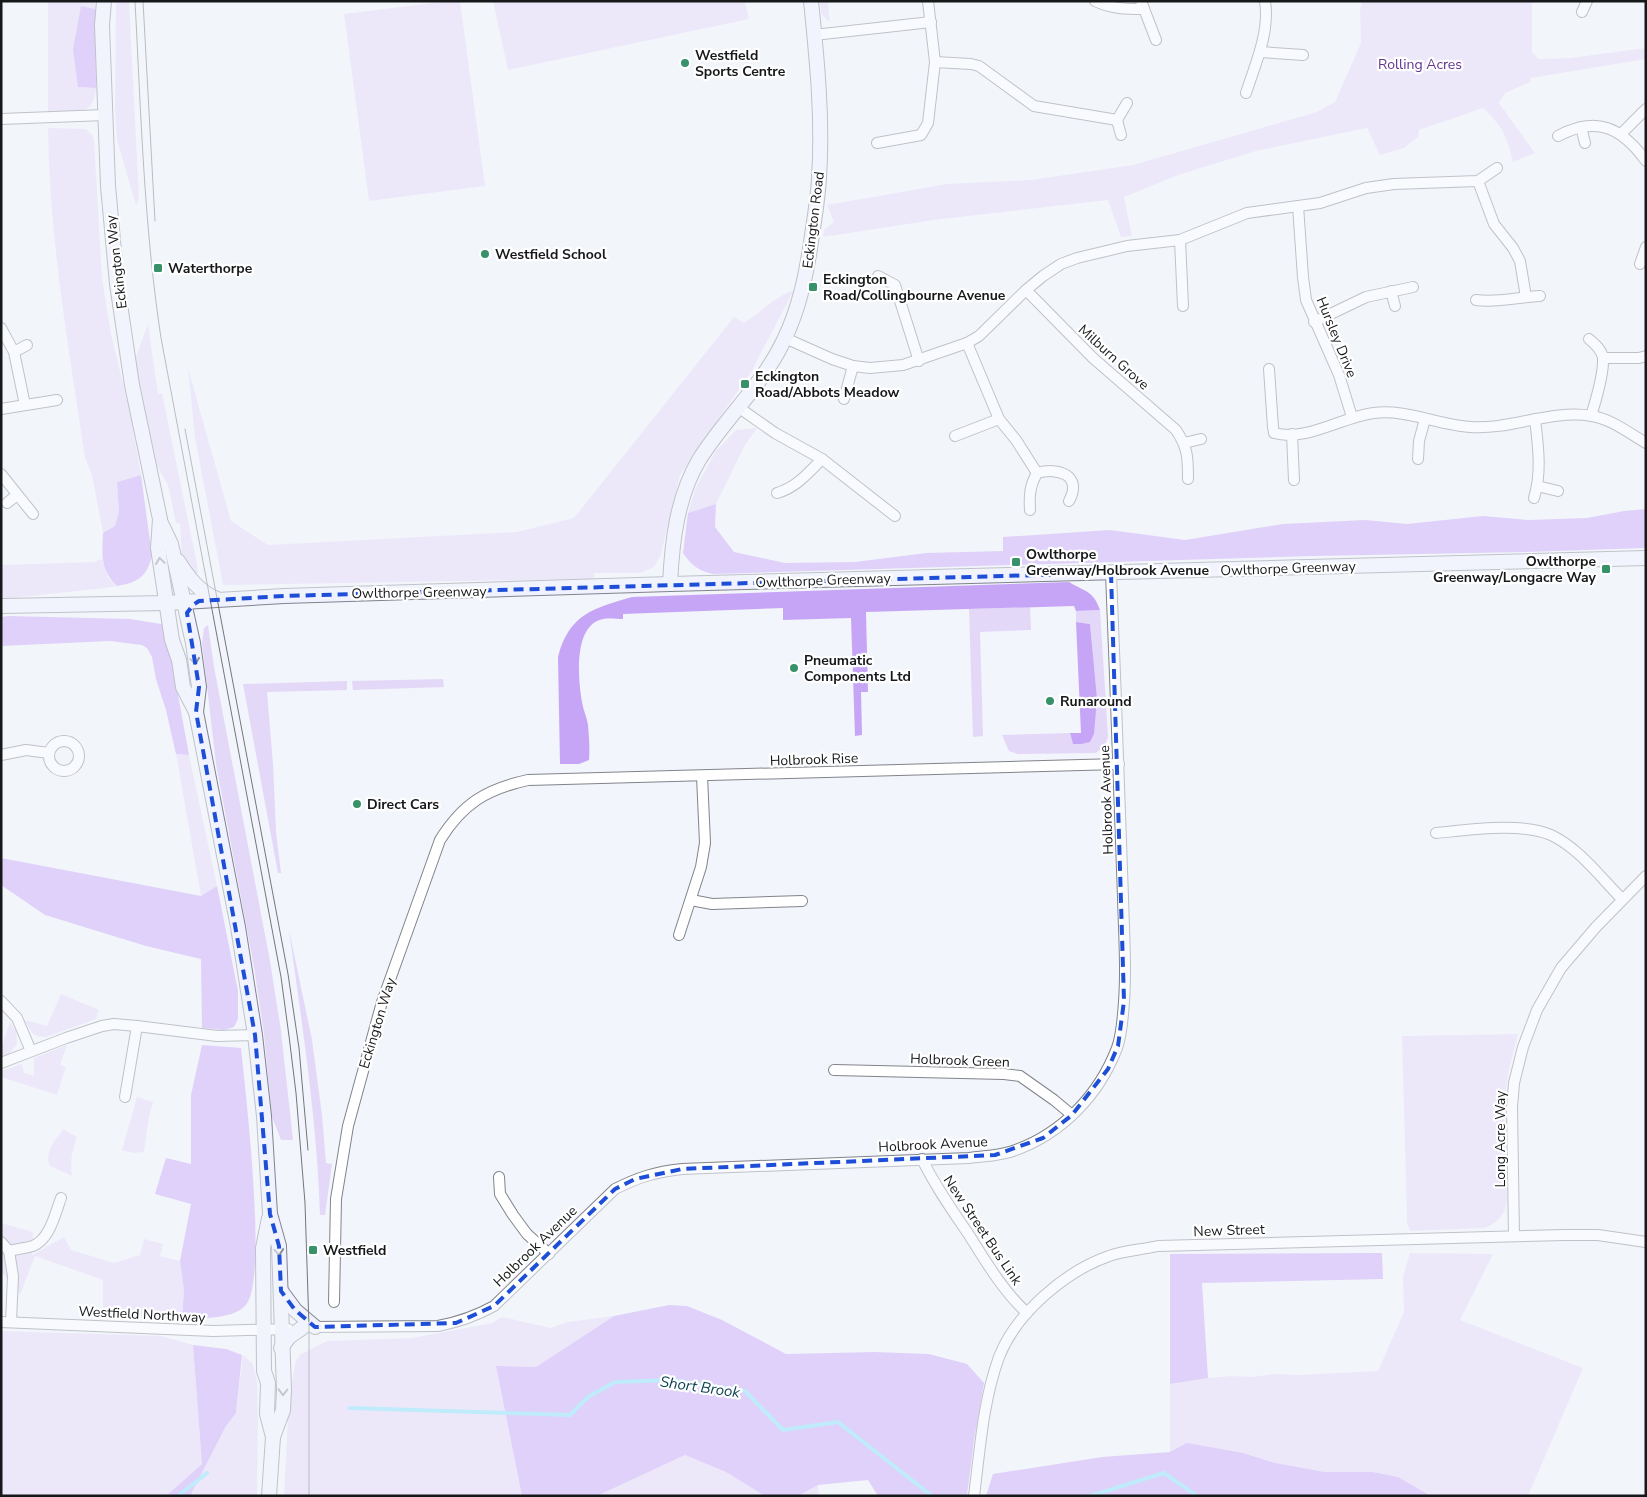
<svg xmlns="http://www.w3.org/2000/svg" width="1647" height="1497" viewBox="0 0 1647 1497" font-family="'Nunito Sans',sans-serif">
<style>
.green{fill:#e4d8f8}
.forest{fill:#c7a5f6}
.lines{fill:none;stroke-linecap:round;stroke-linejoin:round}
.stream{stroke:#84ddfb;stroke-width:4}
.street-casing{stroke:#81848a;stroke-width:12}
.secondary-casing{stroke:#81848a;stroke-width:16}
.street{stroke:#fff;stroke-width:10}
.secondary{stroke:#f1f2ff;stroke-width:14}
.tram{stroke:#74767a;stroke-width:1}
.oneway{stroke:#8e9098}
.marked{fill:none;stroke:#1d4ed8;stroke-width:4;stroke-dasharray:10 6;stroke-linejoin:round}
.poi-dot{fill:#379269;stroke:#fff;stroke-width:2}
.labels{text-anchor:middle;stroke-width:4.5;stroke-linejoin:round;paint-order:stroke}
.poi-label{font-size:14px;font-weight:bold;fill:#16181a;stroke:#fff;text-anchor:start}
.park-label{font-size:14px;fill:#603390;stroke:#fff}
.street-label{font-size:14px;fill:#16181a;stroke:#fff}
.water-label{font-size:15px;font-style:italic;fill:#063e4e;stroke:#fff}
</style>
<rect width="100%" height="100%" fill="#f2f5fb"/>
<!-- green -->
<g class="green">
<path d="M48,1H95V9L82,6L78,87L96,88C94,118 71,113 48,112Z"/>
<polygon points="116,1 129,1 139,199 136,205 117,140 115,108"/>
<polygon points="449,1 460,1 485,186 369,201 344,14"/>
<polygon points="493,1 745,1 749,19 508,70"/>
<polygon points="820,1 828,1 830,22 821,14"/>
<path d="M1362,1H1532V52L1539,59L1570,58L1646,48V59L1531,78L1530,82L1505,93L1499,103L1535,153L1513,162C1506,135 1503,127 1483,108L1419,130L1418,137L1404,148L1380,155L1367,128L1256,151L1178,175L1124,197L1132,236L1121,237L1108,200L934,220L823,237L824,230L834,222L827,205L947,184L1031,180L1133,165L1317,112L1335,102L1361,43L1360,10Z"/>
<path d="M48,128L86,129L92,135L94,140L102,278L111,334L129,408L141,475L117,482L119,512L115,526L103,533L92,475L85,458C69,349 49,239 48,128Z"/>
<path d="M794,290L751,372L680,475L661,554L654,567L640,573H594V579L223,585L195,438L188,368L231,521L268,545L517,532L574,518L734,317L744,323C760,312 775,297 794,290Z"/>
<polygon points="148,324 158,394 162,393 197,564 198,573 194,577 182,557 180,524 176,523 168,485 154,461 135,360"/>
<polygon points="757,428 745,445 716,504 688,513 696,487 716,451 736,430"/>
<polygon points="102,559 108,578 117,586 106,588 1,599 1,565 94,562"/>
<polygon points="1030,607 1031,630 980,632 983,736 973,737 969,609"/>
<path d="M1100,610L1108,736C1106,745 1103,749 1095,753L1018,754L1009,751L1002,735L1070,733L1073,744H1081L1095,712L1097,698L1090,624L1076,622V611Z"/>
<polygon points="208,625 214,667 270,961 281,1031 293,1140 281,1140 272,1117 264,1034 254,967 216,764 202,643 204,628"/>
<polygon points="443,679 444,687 353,690 352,681"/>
<polygon points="347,681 347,690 267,692 273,764 276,832 281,873 278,873 243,684"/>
<polygon points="176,754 189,755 217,886 201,896"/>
<path d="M289,930L312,1040L322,1115L326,1163L332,1164L325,1215H320C317,1119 302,1025 289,930Z"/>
<path d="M61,994L99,1010L96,1019L46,1037C32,1037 31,1032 25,1020L47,1026Z"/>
<polygon points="10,1022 16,1031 17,1044 9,1054 1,1057 1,1048"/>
<path d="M1518,1034L1509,1069L1504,1103L1507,1201C1505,1215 1498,1222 1485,1228L1410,1231L1407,1222L1402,1036Z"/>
<polygon points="67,1045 60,1065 66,1067 57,1095 1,1077 1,1071 22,1064 24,1073 34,1076 34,1058"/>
<polygon points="137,1097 153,1102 149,1116 144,1152 134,1153 122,1150"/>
<path d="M63,1129L77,1137C72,1151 70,1161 72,1176L50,1166C44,1152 55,1141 63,1129Z"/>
<polygon points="1,1223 33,1232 32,1255 64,1237 71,1250 114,1263 140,1255 144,1239 163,1244 160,1256 180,1261 184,1290 182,1318 103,1314 103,1280 35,1256 20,1295 1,1271"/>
<polygon points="1410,1253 1493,1254 1460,1320 1583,1368 1528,1496 1431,1496 1398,1477 1373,1472 1325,1472 1275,1463 1243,1453 1170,1452 1170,1384 1208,1378 1231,1376 1251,1377 1276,1374 1298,1375 1378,1371 1404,1312 1403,1277"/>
<polygon points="614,1316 536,1367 496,1366 522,1496 284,1496 289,1397 296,1360 301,1354 327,1341 412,1338 492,1323 502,1317 551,1328 567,1322"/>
<polygon points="1,1331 161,1336 193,1345 202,1464 166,1496 1,1496"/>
<polygon points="243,1355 253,1364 257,1381 258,1420 257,1496 190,1496 226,1426 236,1413"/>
<polygon points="685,1455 726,1472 765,1496 597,1496"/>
<polygon points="818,1485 819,1496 798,1496"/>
</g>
<!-- forest -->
<g class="forest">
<polygon points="81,6 95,9 96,88 78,87 73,49"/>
<path d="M141,475L152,556C146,578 138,582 117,586C100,570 102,554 103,533L115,526L119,512L117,482Z"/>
<path d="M716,504L715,527L734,552L785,563L855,562L926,553L1003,551V537L1110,530L1185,540L1283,524L1365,520L1407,524L1483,516L1528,520L1587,518L1624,511L1646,509V548L1526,552L1313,556L713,574C699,571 691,565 683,553L688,513Z"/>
<path d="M1069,582C1085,592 1093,590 1100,610L1076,611L1074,606L866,612L868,692H861L862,735L855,736L851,618L783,620V608L623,614V619C617,619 609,618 603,619C573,625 578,679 582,702C583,710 587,717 588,725C589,737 590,748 589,760L579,764H560L558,657C569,614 594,608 632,597Z"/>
<polygon points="9,616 130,619 161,624 164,627 167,635 189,755 176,754 166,710 156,679 152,657 147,648 142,645 110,641 1,646 1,617"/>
<polygon points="1076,622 1090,624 1097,698 1094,734 1090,742 1081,744 1073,744 1070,733 1081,733"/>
<polygon points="1,858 201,896 217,886 238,991 238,1019 234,1027 224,1030 202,1028 201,959 146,946 45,915 1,885"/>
<path d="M202,1045L241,1048C245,1089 269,1282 245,1306C233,1319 198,1319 182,1318L184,1290L180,1261L191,1204L155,1194L166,1158L191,1164V1095Z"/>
<polygon points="1382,1253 1383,1279 1202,1283 1208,1378 1170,1384 1170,1254"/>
<polygon points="669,1305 687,1306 722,1320 786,1354 874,1352 929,1354 967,1364 984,1383 974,1440 967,1496 878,1496 868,1480 818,1485 798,1496 765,1496 726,1472 685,1455 597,1496 522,1496 496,1366 536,1367 614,1316"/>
<polygon points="193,1345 226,1349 242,1355 236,1413 226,1426 190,1496 166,1496 202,1464"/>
<polygon points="1187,1443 1243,1453 1275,1463 1325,1472 1373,1472 1398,1477 1431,1496 986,1496 993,1474 1102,1457 1170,1452"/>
</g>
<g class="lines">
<!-- stream -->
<g class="stream">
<polyline points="350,1408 570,1415 588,1397 615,1382 672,1380 745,1391 783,1430 838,1422 932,1496"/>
<polyline points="178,1496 207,1473"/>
<polyline points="1090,1496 1164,1473 1197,1496"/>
</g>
<defs>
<g id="street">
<path d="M1095,1C1111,9 1127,9 1144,9"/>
<polyline points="1141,1 1156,40"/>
<polyline points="1582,12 1587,1"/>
<polyline points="814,35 931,22"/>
<polyline points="1260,52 1303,55"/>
<polyline points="935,62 971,64 979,66 1034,106 1117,120 1127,103"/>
<path d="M1246,93C1255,65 1270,32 1265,1"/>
<polyline points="1,119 105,115"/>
<polyline points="1117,120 1121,135"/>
<polyline points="1581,127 1585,143"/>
<polyline points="1621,134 1646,109"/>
<path d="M1558,136C1597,115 1622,128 1646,161"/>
<polyline points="877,143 921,135 928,123 935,62 928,1"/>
<polyline points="1478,181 1494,224 1513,248 1520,261 1526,297"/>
<polyline points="1298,206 1303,277 1306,300 1339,375 1352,417"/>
<polyline points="1180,240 1183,306"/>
<polyline points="1640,264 1646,247"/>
<polyline points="878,276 895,285 919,361"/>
<path d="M1026,290L1093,358L1176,430C1188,448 1188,458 1188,479"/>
<polyline points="1391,291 1395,306"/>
<path d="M1476,300C1498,303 1518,297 1540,296"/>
<polyline points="1314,322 1366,297 1413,287"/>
<polyline points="1,328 14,352 25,405"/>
<polyline points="785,338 832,359 853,366 870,368 903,365 967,343 979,336 1026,290 1043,276 1061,264 1077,258 1127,246 1180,240 1247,213 1320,203 1366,188 1394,184 1478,181 1497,168"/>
<path d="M1589,339C1595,344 1602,350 1603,358C1604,374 1596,400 1591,416"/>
<polyline points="967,343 999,419 1016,440 1037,473"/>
<polyline points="14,352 27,345"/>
<polyline points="1603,358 1639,358 1646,356"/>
<path d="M1269,369L1273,427L1274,433C1307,442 1341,417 1374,413C1406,409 1439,425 1471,427C1511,430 1551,409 1592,416C1611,419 1629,433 1646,443"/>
<polyline points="844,399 853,366"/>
<polyline points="738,407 775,433 822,459 895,516"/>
<polyline points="1,409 57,400"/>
<polyline points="1292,434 1294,480"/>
<polyline points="955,436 999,419"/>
<polyline points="1184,443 1201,439"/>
<polyline points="1418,459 1419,441 1425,419"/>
<polyline points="1,474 33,514"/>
<polyline points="1537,486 1558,491"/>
<path d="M777,493C797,487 808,473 822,459"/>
<path d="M1534,498C1542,472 1538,445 1535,419"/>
<polyline points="7,503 17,495"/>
<path d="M1030,510C1029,495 1030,485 1037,473C1058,467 1083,475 1069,501"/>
<circle cx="64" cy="756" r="15"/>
<polyline points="1,755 26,750 49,753"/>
<path d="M1436,833C1468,830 1522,822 1551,835C1579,848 1601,878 1622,899"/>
<polyline points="691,900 712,904 802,901"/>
<polyline points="679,935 701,867 705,843 702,776"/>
<polyline points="1,1001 17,1018 31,1051"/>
<polyline points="1,1063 66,1038 102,1026 114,1024 137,1026 217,1036 255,1035"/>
<polyline points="834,1070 1004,1074 1020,1076 1054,1100 1072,1115"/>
<polyline points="125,1097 137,1026"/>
<path d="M922,1159C935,1186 952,1210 969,1235C986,1262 1003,1291 1027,1313"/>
<polyline points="499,1177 500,1194 513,1215 527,1234 549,1254"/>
<polyline points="1514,1236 1512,1107 1514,1083 1523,1047 1537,1010 1561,968 1596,927 1646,876"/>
<polyline points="1,1242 9,1251 13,1276 11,1322"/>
<path d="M9,1251C17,1249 26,1248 33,1246C50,1239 55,1214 61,1198"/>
<path d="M334,1302L336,1199L348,1126L382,1002L440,840C463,803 487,789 528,780L1119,764"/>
<polyline points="1,1322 213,1331 288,1329"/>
<path d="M309,1327L438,1326C459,1322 476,1316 494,1306L615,1189C639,1177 655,1172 682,1169L969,1158C983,1156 999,1156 1013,1151C1062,1134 1099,1095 1117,1048C1121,1037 1122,1025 1123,1014C1127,975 1124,936 1123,897C1120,789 1115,681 1111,573"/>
<path d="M974,1496C980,1449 983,1401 999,1357C1016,1313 1066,1271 1109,1256C1125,1250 1141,1250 1158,1246L1564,1235H1598L1646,1242"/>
</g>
<g id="secondary">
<polyline points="104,1 102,25 108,186 117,284 132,385 160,519 158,548 172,640 179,660 183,687 196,712 238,927 255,1035 264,1116 270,1214 279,1246 284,1390 283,1410 273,1437"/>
<polyline points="160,521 171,544 193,643 199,687 196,712"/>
<path d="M178,561C188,577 199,592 217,599"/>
<path d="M670,584C672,542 677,497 699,460C725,418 763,385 784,340C800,307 807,271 812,235C815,216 818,197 819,178C823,119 817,60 811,1"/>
<polyline points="1,606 166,603 284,596 670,584 1646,558"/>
<polyline points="269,1218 263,1248 264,1371 268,1383 267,1414 273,1437 269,1496"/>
<polyline points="281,1291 295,1310 315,1327"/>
<polyline points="281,1348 289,1337 302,1328"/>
</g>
</defs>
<!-- street casing -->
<use href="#street" class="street-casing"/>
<!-- secondary casing -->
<use href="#secondary" class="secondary-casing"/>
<!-- street -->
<use href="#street" class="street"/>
<!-- secondary -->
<use href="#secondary" class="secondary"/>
<!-- tram -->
<g class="tram">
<path d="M135,1C141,114 144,226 161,338L281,977L289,1036L296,1093L305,1203L309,1327V1496"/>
<polyline points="143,1 155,221"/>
<polyline points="185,429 288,974 299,1048 308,1150"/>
</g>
</g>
<!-- one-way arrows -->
<defs><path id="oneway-chevron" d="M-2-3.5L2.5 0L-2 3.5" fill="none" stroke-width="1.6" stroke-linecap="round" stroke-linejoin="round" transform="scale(1.25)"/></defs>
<g class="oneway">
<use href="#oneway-chevron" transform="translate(160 561) rotate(-98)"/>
<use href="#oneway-chevron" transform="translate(195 661) rotate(82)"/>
<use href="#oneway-chevron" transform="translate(279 1252) rotate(85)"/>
<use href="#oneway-chevron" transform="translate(283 1392) rotate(91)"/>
</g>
<!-- marked area -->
<path d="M0 0H1647V1497H0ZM1111,573L1124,1001L1118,1046L1108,1069L1072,1115L1043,1138L995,1155L682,1169L635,1179L615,1189L494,1306L456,1323L315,1327L295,1310L281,1291L279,1246L270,1214L255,1035L196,712L199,687L187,613L193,605L199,601L284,596Z" fill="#f2f5fb" fill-opacity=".55" fill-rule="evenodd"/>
<path class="marked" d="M1111,573L1124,1001L1118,1046L1108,1069L1072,1115L1043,1138L995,1155L682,1169L635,1179L615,1189L494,1306L456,1323L315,1327L295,1310L281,1291L279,1246L270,1214L255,1035L196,712L199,687L187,613L193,605L199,601L284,596Z"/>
<!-- markers -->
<g class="poi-dot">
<circle cx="685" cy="63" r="5"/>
<circle cx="485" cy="254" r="5"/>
<rect x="153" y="263" width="10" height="10" rx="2.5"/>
<rect x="808" y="282" width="10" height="10" rx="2.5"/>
<rect x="740" y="379" width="10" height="10" rx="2.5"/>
<rect x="1011" y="557" width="10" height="10" rx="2.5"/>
<rect x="1601" y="564" width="10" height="10" rx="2.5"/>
<circle cx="794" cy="668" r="5"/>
<circle cx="1050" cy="701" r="5"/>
<circle cx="357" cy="804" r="5"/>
<rect x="308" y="1245" width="10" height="10" rx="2.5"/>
</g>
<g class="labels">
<!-- poi labels -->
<g class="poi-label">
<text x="695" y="60">Westfield<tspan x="695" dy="16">Sports Centre</tspan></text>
<text x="495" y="259">Westfield School</text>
<text x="168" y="273">Waterthorpe</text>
<text x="823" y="284">Eckington<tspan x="823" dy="16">Road/Collingbourne Avenue</tspan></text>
<text x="755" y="381">Eckington<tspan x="755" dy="16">Road/Abbots Meadow</tspan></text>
<text x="1026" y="559">Owlthorpe<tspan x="1026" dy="16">Greenway/Holbrook Avenue</tspan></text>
<text x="1596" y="566" text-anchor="end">Owlthorpe<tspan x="1596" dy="16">Greenway/Longacre Way</tspan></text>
<text x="804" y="665">Pneumatic<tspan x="804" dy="16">Components Ltd</tspan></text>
<text x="1060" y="706">Runaround</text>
<text x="367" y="809">Direct Cars</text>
<text x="323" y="1255">Westfield</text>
</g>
<!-- park labels -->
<g class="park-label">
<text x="1420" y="69">Rolling Acres</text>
</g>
<!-- street labels -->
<g class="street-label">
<text transform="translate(813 220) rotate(-83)" y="5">Eckington Road</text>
<text transform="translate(116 262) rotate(-97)" y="5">Eckington Way</text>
<text transform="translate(1337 337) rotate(68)" y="5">Hursley Drive</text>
<text transform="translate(1114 357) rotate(42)" y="5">Milburn Grove</text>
<text transform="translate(1288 568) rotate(-2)" y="5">Owlthorpe Greenway</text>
<text transform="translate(823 580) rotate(-2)" y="5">Owlthorpe Greenway</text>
<text transform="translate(419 592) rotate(-1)" y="5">Owlthorpe Greenway</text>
<text transform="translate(814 759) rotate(-2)" y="5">Holbrook Rise</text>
<text transform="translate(1106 800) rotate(-92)" y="5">Holbrook Avenue</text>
<text transform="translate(377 1023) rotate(-73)" y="5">Eckington Way</text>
<text transform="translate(960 1060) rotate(2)" y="5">Holbrook Green</text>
<text transform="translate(1500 1139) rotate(-90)" y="5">Long Acre Way</text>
<text transform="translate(933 1144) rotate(-3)" y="5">Holbrook Avenue</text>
<text transform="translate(983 1230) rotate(56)" y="5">New Street Bus Link</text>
<text transform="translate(1229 1230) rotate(-2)" y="5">New Street</text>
<text transform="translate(535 1246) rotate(-44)" y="5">Holbrook Avenue</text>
<text transform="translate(142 1314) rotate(3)" y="5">Westfield Northway</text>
</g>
<!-- water labels -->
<g class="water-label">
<text transform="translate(700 1387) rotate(8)" y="5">Short Brook</text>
</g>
</g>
<!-- border -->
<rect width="1647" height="1497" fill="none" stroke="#16181a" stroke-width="5"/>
</svg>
